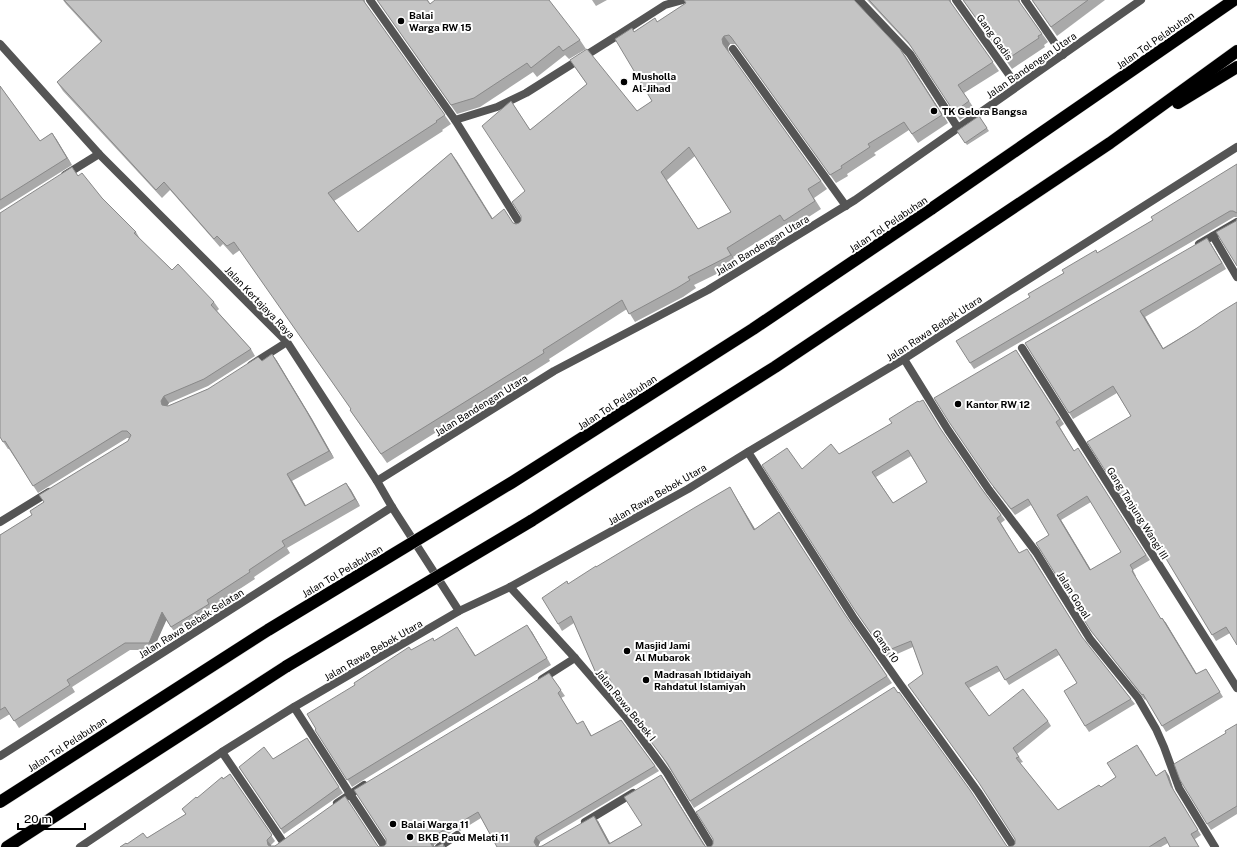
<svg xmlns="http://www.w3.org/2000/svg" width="1237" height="847" viewBox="0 0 1237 847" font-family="'Public Sans',sans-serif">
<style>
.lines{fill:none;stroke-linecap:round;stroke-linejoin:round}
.highway-casing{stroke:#dbdbdb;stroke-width:13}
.lane{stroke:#555;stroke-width:8}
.street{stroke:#555;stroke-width:8}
.highway{stroke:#000;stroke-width:12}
.highway-bridge-casing{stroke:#dbdbdb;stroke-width:13;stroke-linecap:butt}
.highway-bridge{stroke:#000;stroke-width:12}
.wall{fill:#a9a9a9;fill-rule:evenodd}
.shaded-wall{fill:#898989}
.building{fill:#c4c4c4;stroke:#898989;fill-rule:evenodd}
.poi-dot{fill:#000;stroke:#fff;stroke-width:1.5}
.labels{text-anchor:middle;stroke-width:4;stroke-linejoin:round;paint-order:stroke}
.poi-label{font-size:10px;font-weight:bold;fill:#000;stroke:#fff;text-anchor:start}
.street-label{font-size:10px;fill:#000;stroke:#fff}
</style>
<rect width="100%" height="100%" fill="#fff"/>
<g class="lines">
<defs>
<g id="highway">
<polyline points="1178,103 1237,67"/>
<polyline points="931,209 1234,0"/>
<polyline points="531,521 775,367 1110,143 1237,51"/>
<polyline points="7,847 287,666"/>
</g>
</defs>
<!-- highway casing -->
<use href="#highway" class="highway-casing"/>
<!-- lane -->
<g class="lane">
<polyline points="370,0 455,120 522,227"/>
<polyline points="455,120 497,107 526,93 615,37"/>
<polyline points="251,365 287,342"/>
</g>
<!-- street -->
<g class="street">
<polyline points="859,0 910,54 958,128"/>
<polyline points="956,0 1017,86"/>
<polyline points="1025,0 1063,55"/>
<polyline points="615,37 665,5 683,0"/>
<polyline points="0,44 99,154 287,342 377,481 392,507 459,611"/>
<polyline points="733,49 846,206"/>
<polyline points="65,175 99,154"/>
<polyline points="1213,236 1237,277"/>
<polyline points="1199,244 1237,222"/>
<polyline points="1022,348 1237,688"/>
<polyline points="904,359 948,430 989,490 1036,552 1090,639 1138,698 1156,729 1164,747 1179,788 1215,847"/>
<polyline points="748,452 853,617 900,684 978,792 1014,847"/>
<polyline points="377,481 554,371 708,290 855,200 1141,0"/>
<polyline points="0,522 49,492"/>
<polyline points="510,587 575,658 626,717 667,773 712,847"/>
<polyline points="542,679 575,658"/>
<polyline points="294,707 350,794 385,847"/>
<polyline points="222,752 283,842"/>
<polyline points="0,756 392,507"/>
<polyline points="337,803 364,785"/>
<polyline points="585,822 633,793"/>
<polyline points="80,847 222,752 294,707 459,611 510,587 688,489 748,452 904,359 1010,291 1237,147"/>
<polyline points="439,847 457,835"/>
</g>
<!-- highway -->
<use href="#highway" class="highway"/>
<defs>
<g id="highway-bridge">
<polyline points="287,666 531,521"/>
<polyline points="0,802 268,630 511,483 596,429 753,329 931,209"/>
</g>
</defs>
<!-- highway-bridge casing -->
<use href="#highway-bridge" class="highway-bridge-casing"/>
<!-- highway-bridge -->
<use href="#highway-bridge" class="highway-bridge"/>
</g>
<!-- wall -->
<g class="wall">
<path d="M63,0H365V3L451,124L442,130L443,131L334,201L358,232L451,153L492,218L516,224L519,223L521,221L525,191L511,101L530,130L587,84L570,60L637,111L652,101L634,32L658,22L686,3L684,0H854L900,49L948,123L918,143L909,130L874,153L876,155L847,174L848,176L836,183L737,46L735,44H730L728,47V52L827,189L814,198L821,209L790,229L786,224L733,257L737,264L694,285L696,288L683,297L635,322L627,309L549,359L550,361L387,463L350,410L351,409L240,250L233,255L223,244L220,247L170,190L162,198L63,91L57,82L101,42L66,4ZM695,156L731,212L698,229L667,180Z"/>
<polygon points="377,0 428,0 430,4 580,40 586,49 569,59 565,55 537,77 533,72 480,107 457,114"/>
<polygon points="592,0 607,0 596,6"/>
<polygon points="867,0 951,0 951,3 999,71 964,93 975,110 960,120 913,49"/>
<polygon points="963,0 1020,0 1020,3 1048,42 1044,45 1045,47 1012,69"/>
<polygon points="1032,0 1105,0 1057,36"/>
<polygon points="0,86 40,141 52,133 72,165 0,210"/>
<polygon points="979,116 989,131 967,145 957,131"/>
<polygon points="1237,164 1237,217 1234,217 974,369 970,363 1030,297 1064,273 1153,220"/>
<polygon points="78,176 102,198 136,232 140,239 172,270 214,302 219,309 217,311 251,349 255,356 208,386 169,403 167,406 168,406 208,389 262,361 272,354 277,361 312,419 334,458 292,481 306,506 346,483 351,490 360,506 287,548 290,553 254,577 255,579 212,607 214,611 176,634 166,620 153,650 130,650 72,687 75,692 19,728 10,714 0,720 0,535 32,515 44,502 128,441 129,438 127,438 38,493 9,449 8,449 0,437"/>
<polygon points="1211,244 1226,269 1145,317 1163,348 1197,328 1230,633 1216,641 1163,553 1159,555 1155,549 1131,416 1117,393 1073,419 1025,343"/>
<path d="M1016,350L1064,424L1060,427L1074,451L1150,560L1133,570L1136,576H1135L1161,619L1162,618L1166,623L1196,674L1206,669L1223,697L1166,732L1146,699L1145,700L1091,631L1049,535L1031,505L1015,515L993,487ZM1091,502L1121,552L1091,570L1061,520Z"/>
<path d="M919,402L926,405L943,433L982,489L1005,520L1001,523L1019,553L1031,554L1083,639L1135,704L1089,732L1085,726L1077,683L1059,655L1009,685L1000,671L969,688L989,716L1048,721L1051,726L1017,754L1023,762L1020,763L1058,810L1101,787L1116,777L1141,750L1156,776L1165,770L1169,776L1174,791L1201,835L1195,839L1199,847H1170L1168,843L1161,847H497L481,818L460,831L457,830H454L434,845V847L438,846L443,843L445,847H120L127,844L147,838L186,814L182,809L230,774L275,841L271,845V846L377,845L379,847L384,846L549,673L565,696L561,698L577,724L586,726L592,736L621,720L659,771L540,842L538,847L542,846L598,821L610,843L642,825L661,775L705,845L706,847H711L898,693L1006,845L1008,847L1013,846L1015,844V839L923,674L913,647L888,658L854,609L802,469L839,454L892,423ZM911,456L927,482L893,503L876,477Z"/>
<polygon points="730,487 734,494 755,529 779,512 848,620 892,683 694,808 668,766 609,678 602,681 595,671 574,623 562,631 558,624 569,584"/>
<polygon points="457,627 476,656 532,632 551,665 352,787 316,729 411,650 435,641"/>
<polygon points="1237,724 1237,814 1211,830 1207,824 1226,733"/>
<polygon points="307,738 343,793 284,834 239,767 273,759"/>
</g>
<!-- shaded-wall -->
<g class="shaded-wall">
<polygon points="724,36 730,44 728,47 729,52 723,44 722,39"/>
<polygon points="900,49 906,57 948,123 942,115"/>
<polygon points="52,133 57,140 72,165 67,158"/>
<polygon points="451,153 457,161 498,227 492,219"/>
<polygon points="1207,238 1211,244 1226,269 1222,263"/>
<polygon points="727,248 733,257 737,264 731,255"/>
<polygon points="1140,311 1145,317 1167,355 1163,349"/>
<polygon points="272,354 277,361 312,419 334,458 329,451"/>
<polygon points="164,396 169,403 166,408 162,405 161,401"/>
<polygon points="287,474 292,481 310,513 305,506"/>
<polygon points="346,483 351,490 360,506 355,499"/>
<polygon points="730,487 734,494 759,536 754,530"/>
<polygon points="779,512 848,620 892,683 844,613"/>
<polygon points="1057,515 1061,520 1094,575 1090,570"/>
<polygon points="162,612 167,619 153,650 149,643"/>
<polygon points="1162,618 1166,623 1200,679 1196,674"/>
<polygon points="527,625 532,632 551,665 547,658"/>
<polygon points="1165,770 1169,776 1174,791 1201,835 1171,786"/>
<polygon points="661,775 665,781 706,847 705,847"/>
<polygon points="594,816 598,821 612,847 609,844"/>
<polygon points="536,837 540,842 538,847 534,842"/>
<polygon points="267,840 271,845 271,847 269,847 268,845"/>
<polygon points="430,840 434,845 434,847 431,844"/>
</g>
<!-- building -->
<g class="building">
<path d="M64,0H363L445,115L436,121L437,122L328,193L358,232L451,153L492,219L504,209L513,223L516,224L519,223L521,221V216L512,202L525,191L482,126L511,101L530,130L587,84L570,60L587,49L637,111L652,101L615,39L632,28L634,32L655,18L657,22L686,3L684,0H854L900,49L942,115L912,134L904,122L868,144L870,147L841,166L842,168L830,175L731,37L729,35L724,36L722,39L723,44L821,181L808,189L815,201L784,221L780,215L727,248L731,255L688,277L690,280L677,288L629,314L622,300L543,350L544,353L381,454L350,410L351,409L234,242L227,246L217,236L214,239L164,182L156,190L57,82L102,41ZM689,147L731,212L698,229L661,172Z"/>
<polygon points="377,0 427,0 430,4 435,0 549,0 580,40 563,51 559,46 531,68 527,63 474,98 451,105"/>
<polygon points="869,0 949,0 993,62 958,85 969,101 954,112 908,42"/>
<polygon points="963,0 1018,0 1042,34 1038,36 1039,38 1006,60"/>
<polygon points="1032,0 1088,0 1051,27"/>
<polygon points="0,86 40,141 52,133 67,158 0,200"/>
<polygon points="979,116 987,128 965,143 957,131"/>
<polygon points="1237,164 1237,213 1233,211 1230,211 970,363 956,341 1030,297 1028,294 1064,273 1062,270 1096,250 1097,253 1153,220 1151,217"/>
<polygon points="72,167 78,176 82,173 102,198 136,232 134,233 172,270 178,264 214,302 211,305 251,349 204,379 164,396 161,401 162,405 168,406 208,389 258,357 262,361 272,354 307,412 329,451 287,474 305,506 346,483 355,499 282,541 285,546 249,570 250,572 207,600 209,604 171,627 162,612 149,643 125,643 67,680 70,685 14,721 5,707 0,710 0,535 32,515 30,511 44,502 39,495 128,441 131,435 127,431 122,431 33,486 5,441 3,442 0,437 0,213"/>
<polygon points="1237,219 1237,266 1216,232 1236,221"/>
<polygon points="1207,238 1222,263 1140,311 1163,349 1197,328 1219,313 1237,302 1237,645 1226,627 1212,635 1159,547 1155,549 1087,442 1131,416 1113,386 1069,413 1025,343"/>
<path d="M1016,350L1060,419L1056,422L1074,451L1078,448L1146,555L1130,565L1133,570L1132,571L1161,619L1162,618L1196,674L1206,669L1220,692L1162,726L1143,694L1142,695L1091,631L1036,543L1049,535L1028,499L1011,509L990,482L949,422L934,398ZM1087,496L1121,552L1090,570L1057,515Z"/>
<path d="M923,400L940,428L981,488L1001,515L997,518L1019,553L1027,549L1082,637L1131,699L1085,726L1064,691L1077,683L1056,649L1005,680L997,666L965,683L989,716L1023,689L1048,721L1013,748L1019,757L1016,758L1058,810L1099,785L1101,787L1116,777L1107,763L1137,745L1156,776L1165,770L1171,786L1198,830L1191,834L1199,847H1170L1165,837L1149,847H497L478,812L456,825L453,824L450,825L430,840L431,844L433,847L438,846L443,843L444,847H120L126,843L127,844L143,833L147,838L186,814L182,809L196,797L197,798L222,777L223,779L230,774L272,835L267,840L268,845L270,846H275L345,796L377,845L379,847L384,846L386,844V839L354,790L549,673L561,690L558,693L577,724L583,721L591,736L621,720L655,766L536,837L534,842L537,847L542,846L594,816L609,844L642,825L624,797L661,775L704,845L706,847H711L713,844V839L696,812L894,687L898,693L899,692L970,790L1006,845L1008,847L1013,846L1015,844V839L979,783L908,685L923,674L911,641L884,652L854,609L762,465L787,448L802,469L831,444L839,454L892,423L889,419L918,401L919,402ZM908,450L927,482L893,503L872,472Z"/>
<polygon points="730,487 754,530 779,512 844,613 887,676 690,801 667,763 618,698 606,671 598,675 595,671 571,616 558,624 542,598 567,581 568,584 596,566 596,567 694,508"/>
<polygon points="527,625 547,658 347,780 315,730 316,729 307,714 355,685 354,683 409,647 411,650 433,638 434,641 457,627 475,656"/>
<polygon points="1237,724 1237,806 1207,824 1180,780 1174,764 1226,733 1225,731"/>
<polygon points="307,738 339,787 281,829 239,767 264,747 273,759"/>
</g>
<!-- markers -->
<g class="poi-dot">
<circle cx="401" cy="21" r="4"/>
<circle cx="624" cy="82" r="4"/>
<circle cx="934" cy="111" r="4"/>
<circle cx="958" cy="404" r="4"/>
<circle cx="627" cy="651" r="4"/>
<circle cx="646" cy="680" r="4"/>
<circle cx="393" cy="824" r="4"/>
<circle cx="410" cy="837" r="4"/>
</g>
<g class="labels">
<!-- poi labels -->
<g class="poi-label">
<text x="409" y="19">Balai<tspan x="409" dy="12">Warga RW 15</tspan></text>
<text x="632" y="80">Musholla<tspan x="632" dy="12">Al-Jihad</tspan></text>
<text x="942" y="115">TK Gelora Bangsa</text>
<text x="966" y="408">Kantor RW 12</text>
<text x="635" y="649">Masjid Jami<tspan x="635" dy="12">Al Mubarok</tspan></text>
<text x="654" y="678">Madrasah Ibtidaiyah<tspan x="654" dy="12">Rahdatul Islamiyah</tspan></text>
<text x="401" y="828">Balai Warga 11</text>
<text x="418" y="841">BKB Paud Melati 11</text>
</g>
<!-- street labels -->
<g class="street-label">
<text transform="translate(995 37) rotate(54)" y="4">Gang Gadis</text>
<text transform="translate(1155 40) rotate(-35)" y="4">Jalan Tol Pelabuhan</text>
<text transform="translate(1031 65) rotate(-35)" y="4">Jalan Bandengan Utara</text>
<text transform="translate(888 224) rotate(-34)" y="4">Jalan Tol Pelabuhan</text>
<text transform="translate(762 245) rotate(-31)" y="4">Jalan Bandengan Utara</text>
<text transform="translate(260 302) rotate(46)" y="4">Jalan Kertajaya Raya</text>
<text transform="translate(934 328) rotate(-33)" y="4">Jalan Rawa Bebek Utara</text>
<text transform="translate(617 402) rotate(-33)" y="4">Jalan Tol Pelabuhan</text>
<text transform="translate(481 405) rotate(-32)" y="4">Jalan Bandengan Utara</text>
<text transform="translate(657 494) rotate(-30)" y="4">Jalan Rawa Bebek Utara</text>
<text transform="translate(1138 513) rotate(58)" y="4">Gang Tanjung Wangi III</text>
<text transform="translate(342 571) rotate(-31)" y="4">Jalan Tol Pelabuhan</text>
<text transform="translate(1074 595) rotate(58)" y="4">Jalan Gopal</text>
<text transform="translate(191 623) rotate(-32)" y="4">Jalan Rawa Bebek Selatan</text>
<text transform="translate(886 646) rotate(55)" y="4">Gang 10</text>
<text transform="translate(373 650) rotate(-30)" y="4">Jalan Rawa Bebek Utara</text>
<text transform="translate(626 705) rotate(51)" y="4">Jalan Rawa Bebek I</text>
<text transform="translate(67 744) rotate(-33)" y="4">Jalan Tol Pelabuhan</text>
</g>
</g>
<!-- scale -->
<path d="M18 823v6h67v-6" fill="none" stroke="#000000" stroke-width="2"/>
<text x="24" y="823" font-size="12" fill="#000000" stroke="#ffffff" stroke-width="3" paint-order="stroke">20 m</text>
</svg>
